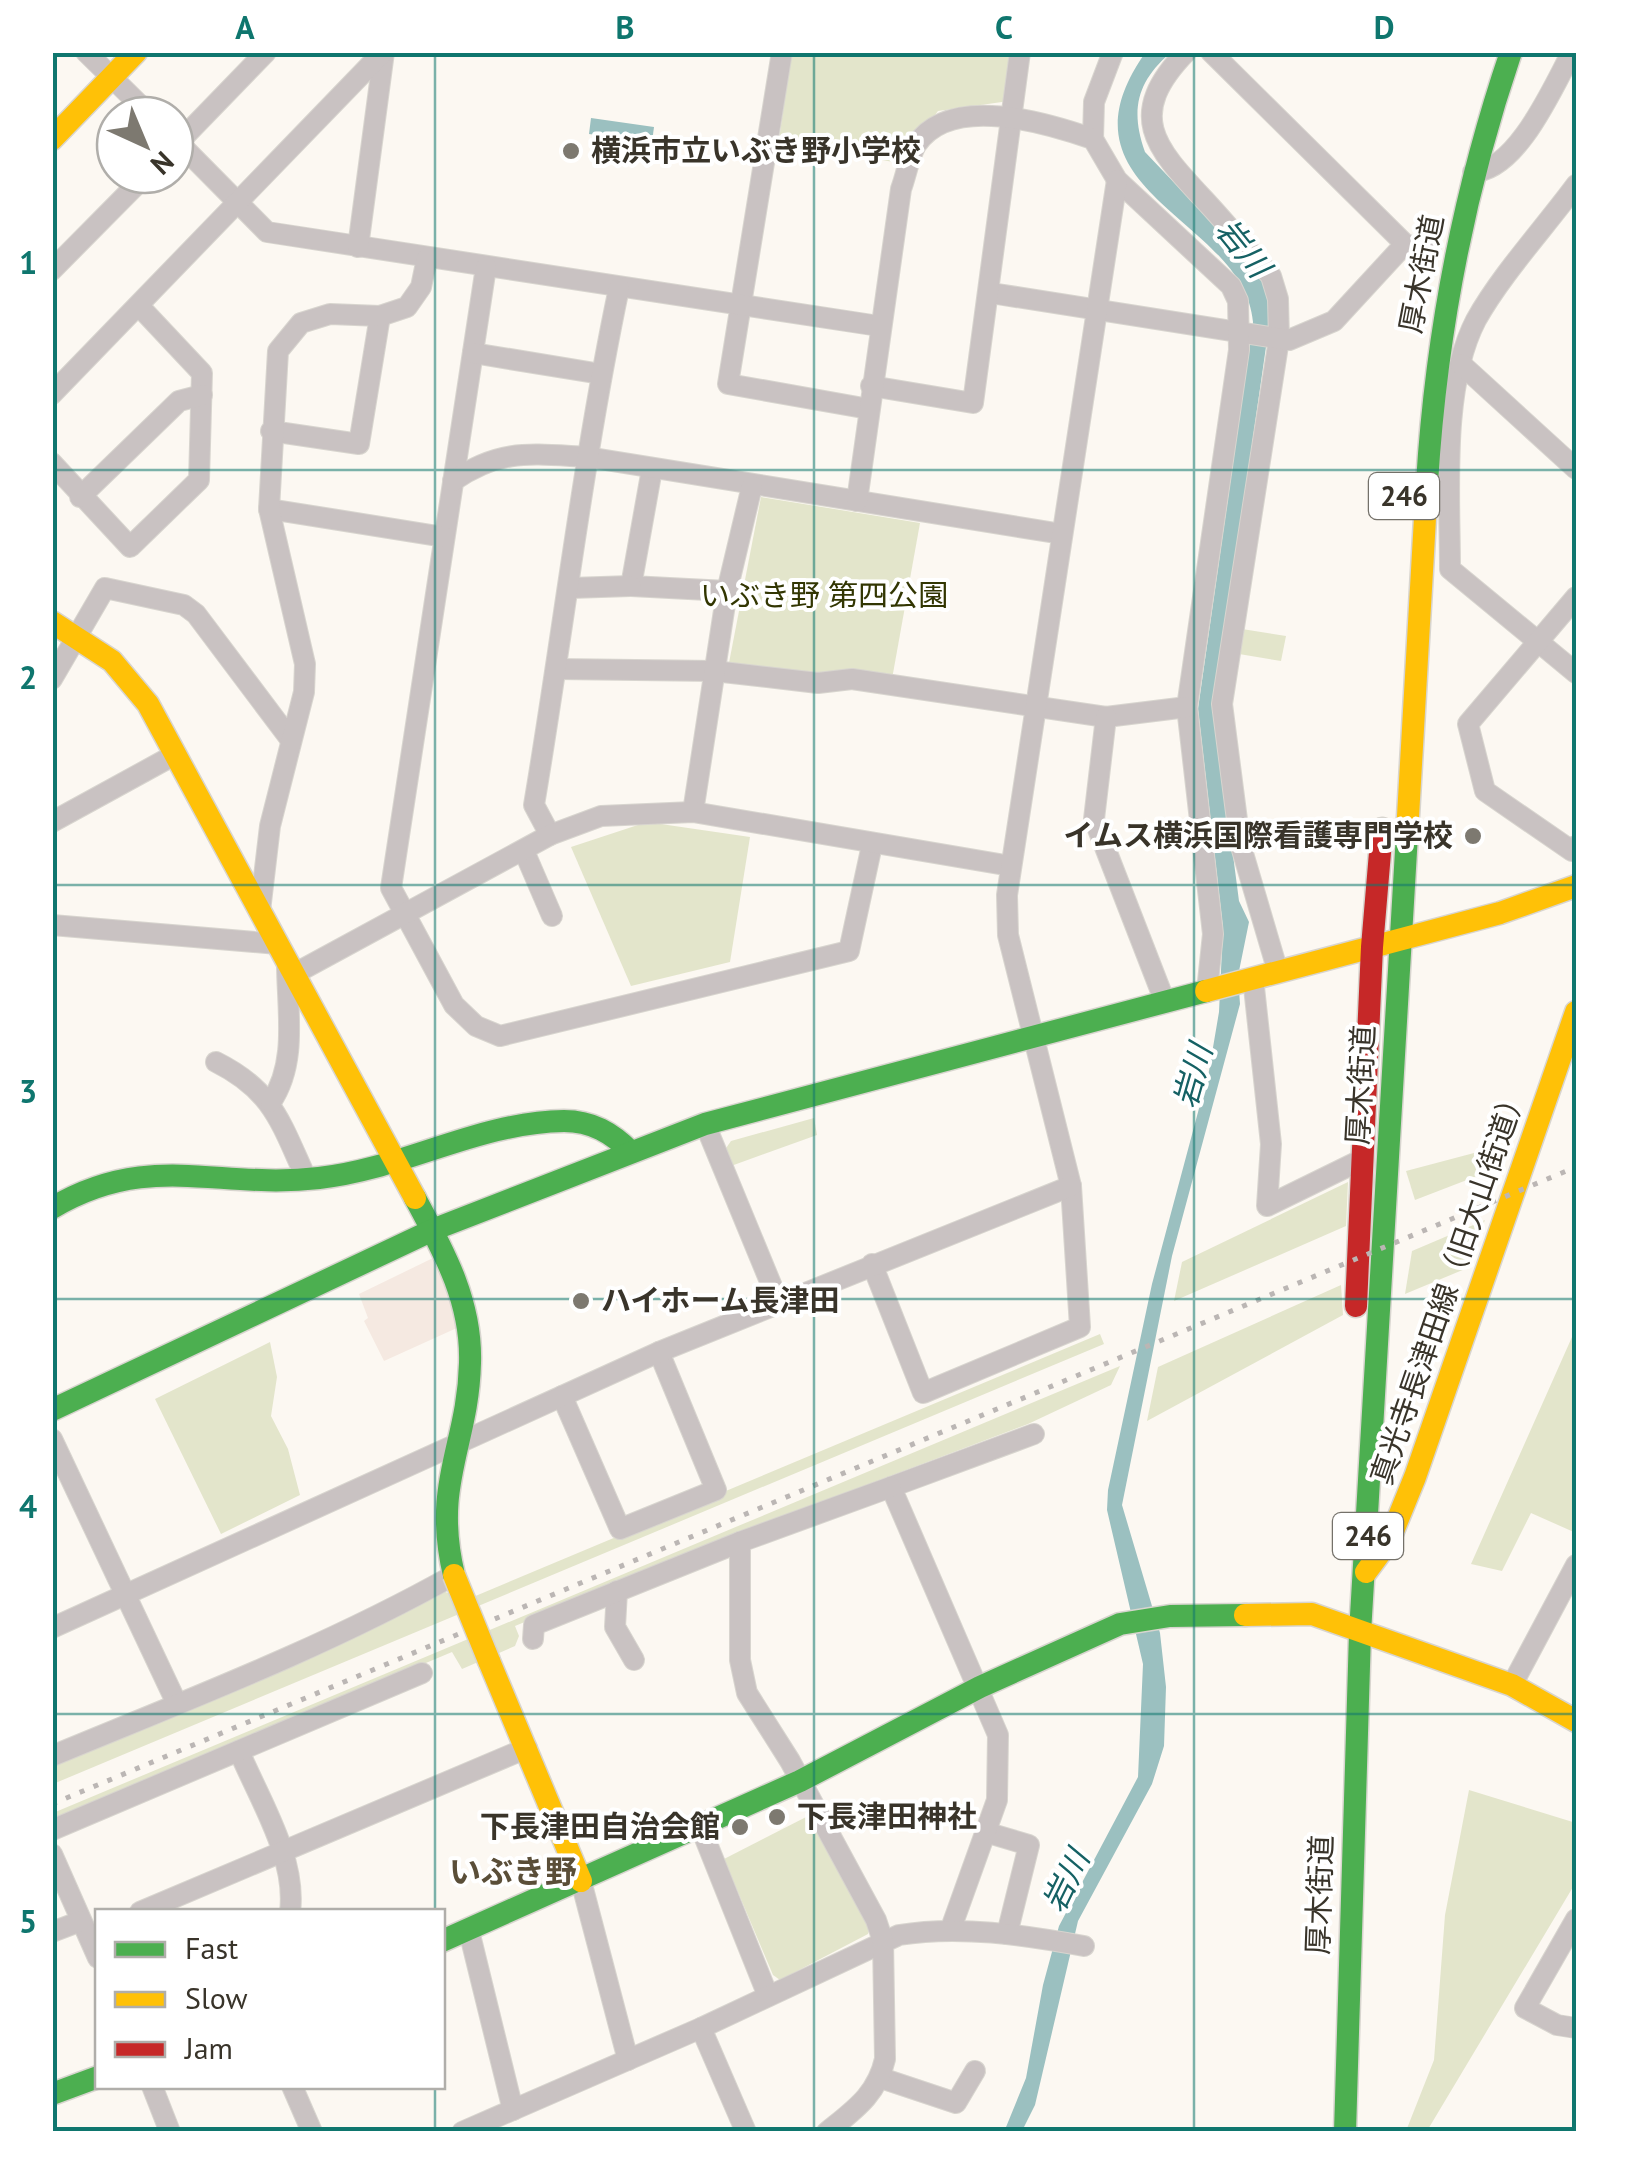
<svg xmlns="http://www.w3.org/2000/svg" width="1629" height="2184" viewBox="0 0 1629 2184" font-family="'PT Sans','Noto Sans JP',sans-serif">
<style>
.commercial{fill:#f5e9e1}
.green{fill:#e3e5cb}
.water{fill:#9bc0c0}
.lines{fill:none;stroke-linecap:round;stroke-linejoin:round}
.street-casing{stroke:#d8d5cf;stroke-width:22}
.fast-casing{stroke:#d8d5cf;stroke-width:25}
.slow-casing{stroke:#d8d5cf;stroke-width:25}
.jam-casing{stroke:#d8d5cf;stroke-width:25}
.street{stroke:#c9c2c2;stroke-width:20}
.fast{stroke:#4caf50;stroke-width:22}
.slow{stroke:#ffc107;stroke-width:22}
.jam{stroke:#c62828;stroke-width:22}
.rail{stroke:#bbb6b4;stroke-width:5;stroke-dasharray:5 10;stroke-linecap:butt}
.slow-bridge-casing{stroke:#d8d5cf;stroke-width:25;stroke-linecap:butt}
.slow-bridge{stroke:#ffc107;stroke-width:22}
.grid{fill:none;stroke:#0f766e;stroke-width:2.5;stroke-opacity:0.55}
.poi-dot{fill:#7d7970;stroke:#fff;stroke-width:4}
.labels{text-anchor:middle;stroke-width:8;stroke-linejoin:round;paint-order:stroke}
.shield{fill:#fff;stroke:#74716a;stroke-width:2.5}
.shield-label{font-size:28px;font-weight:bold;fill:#39342a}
.poi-label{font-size:30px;font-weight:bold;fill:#39342a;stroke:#fff;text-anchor:start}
.street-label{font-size:30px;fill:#39342a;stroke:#fff}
.park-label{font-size:30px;fill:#323602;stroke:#fff}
.water-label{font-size:32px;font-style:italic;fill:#156164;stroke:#fff}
.neighbourhood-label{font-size:32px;font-weight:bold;fill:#5a4e38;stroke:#fff}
.neatline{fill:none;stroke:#0f766e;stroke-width:4}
.grid-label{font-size:32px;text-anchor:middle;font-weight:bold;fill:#0f766e}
</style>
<rect width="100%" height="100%" fill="#fcf8f2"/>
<!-- commercial -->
<polygon class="commercial" points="433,1258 451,1296 459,1327 384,1361 364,1321 368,1318 359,1294"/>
<!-- green -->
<g class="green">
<polygon points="791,53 1011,53 1009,101 938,111 898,163 779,140"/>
<polygon points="761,497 920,523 892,679 817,679 728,668"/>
<polygon points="1242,629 1286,636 1281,661 1239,654"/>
<polygon points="647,822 750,837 730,962 631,986 571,847"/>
<polygon points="814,1118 817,1135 731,1166 724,1151 731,1141"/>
<polygon points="1474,1153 1485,1173 1415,1200 1406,1171"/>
<polygon points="1348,1182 1346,1226 1174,1301 1182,1262"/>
<polygon points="1485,1220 1465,1269 1405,1294 1412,1251"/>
<polygon points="1341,1285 1343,1315 1147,1421 1158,1367"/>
<polygon points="1576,1328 1576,1533 1531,1513 1502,1571 1471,1564"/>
<polygon points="1100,1334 1104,1344 53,1784 53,1764 441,1590 450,1594 454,1605"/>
<polygon points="270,1342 277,1377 271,1416 288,1449 300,1495 221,1534 155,1399"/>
<polygon points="1120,1366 1111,1385 1028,1424 745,1531 515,1626 519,1636 515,1646 462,1669 452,1652 53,1820 53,1813"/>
<polygon points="1469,1790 1576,1823 1576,1882 1427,2131 1406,2131 1434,2060 1445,1915"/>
<polygon points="810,1815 871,1924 868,1934 780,1980 773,1975 724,1859"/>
</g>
<!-- water -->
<g class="water">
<path d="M1145,53H1170C1137,82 1130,110 1145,152L1262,275L1273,298L1214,709L1239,901L1249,922L1238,976L1240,1004L1172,1256L1122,1505L1160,1633L1166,1687L1164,1746L1152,1784L1078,1921L1035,2105L1022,2131L1004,2132L1026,2078L1043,1985L1059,1926L1138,1777L1143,1664L1107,1510L1108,1490L1152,1284L1209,1071L1219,1012L1223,928L1198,709L1253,322C1244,217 1047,193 1145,53Z"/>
<polygon points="591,118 654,127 652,142 589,134"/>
</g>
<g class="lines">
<defs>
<g id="street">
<polyline points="86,52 150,115"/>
<polyline points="782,52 728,384 869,409"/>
<path d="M1186,52C1122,118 1158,150 1210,206C1231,229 1250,252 1271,276L1278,299L1279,339L1222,704L1240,843L1278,972"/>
<polyline points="1211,52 1405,244 1431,252"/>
<polyline points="175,139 267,232 879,326"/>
<polyline points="1093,139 1094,102 1113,52"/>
<polyline points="175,146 266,52"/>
<path d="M1473,172C1517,171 1553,87 1572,52"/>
<path d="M1576,185C1545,227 1501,275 1476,320C1441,387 1450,495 1450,569L1576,673"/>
<polyline points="358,247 384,52"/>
<polyline points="486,267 391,888 454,1005 476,1026 500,1036 849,951 872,845"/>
<polyline points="52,270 146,175"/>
<polyline points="991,293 1289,340 1334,321 1405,244"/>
<polyline points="473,353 601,374"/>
<polyline points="1461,364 1576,469"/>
<polyline points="871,386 973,403 1020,52"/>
<polyline points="52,394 383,52"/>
<polyline points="271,431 359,444 380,316"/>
<polyline points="52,463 130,547 199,480 202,373 139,306"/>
<polyline points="652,469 631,586 727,591"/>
<path d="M453,481C501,448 531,454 587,457L1062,534"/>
<polyline points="80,497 179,401 202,395"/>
<path d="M857,501L901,189C906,176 909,157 916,145C950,93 1047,123 1093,139L1117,180L1231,286L1238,301L1239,350L1187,707L1213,934L1207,991"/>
<polyline points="269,509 444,537"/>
<polyline points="571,588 631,586"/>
<polyline points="1576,597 1468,724 1485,791 1572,851 1576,846"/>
<polyline points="557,669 714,671 818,683 852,679 1106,717 1187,707"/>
<polyline points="52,679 105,588 184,605 196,614 290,739"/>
<polyline points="1106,717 1094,819 1165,1002"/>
<polyline points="693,812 727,591 752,486"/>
<polyline points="52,822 176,754"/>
<path d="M550,835L534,805C563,633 583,459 619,288"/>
<polyline points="524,851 552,916"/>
<polyline points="260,911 270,826 304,692 305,664 269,509 278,351 301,323 330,314 380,316 407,307 421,287 427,258"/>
<polyline points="52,925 278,944"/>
<polyline points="294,974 550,835 601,816 693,812 1011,866"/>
<polyline points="1253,978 1271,1144 1267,1206 1361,1160"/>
<path d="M216,1062C274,1091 281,1124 307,1180"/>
<path d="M271,1102C298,1062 287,1010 287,963"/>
<polyline points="705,1124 778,1301"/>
<polyline points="872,1264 923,1393 1080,1327 1071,1186 1008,935 1007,895 1117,180"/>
<polyline points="562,1396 620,1529 716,1490 659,1352"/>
<polyline points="52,1439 177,1704"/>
<polyline points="617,1591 615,1627 634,1660"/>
<polyline points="52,1628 659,1352 1071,1186"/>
<polyline points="533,1639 534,1625 740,1542"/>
<polyline points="1512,1685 1576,1565"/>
<path d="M239,1751C259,1799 297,1858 290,1912"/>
<path d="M52,1756C187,1700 326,1647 454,1575"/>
<polyline points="700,1826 768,1996"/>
<polyline points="52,1830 422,1673"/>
<polyline points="985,1832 1029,1845 1007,1934"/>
<polyline points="52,1854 98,1958"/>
<polyline points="581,1881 628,2060"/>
<polyline points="140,1912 527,1748"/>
<polyline points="1576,1919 1525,2008 1557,2025 1576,2028"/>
<polyline points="469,1931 513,2110"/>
<polyline points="950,1931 997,1800 998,1735 891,1487 1034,1434"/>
<polyline points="52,1932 81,1921"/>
<polyline points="701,2028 746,2132"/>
<polyline points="881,2078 956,2103 975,2071"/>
<polyline points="152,2086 170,2132"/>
<polyline points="292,2086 312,2132"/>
<path d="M462,2132L701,2028L899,1935C959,1925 1024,1935 1084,1946"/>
<path d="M827,2132C854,2110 877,2095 885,2059L883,1941L876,1920L790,1761L747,1693L740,1660V1542L891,1487"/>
</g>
<g id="fast">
<path d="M1427,483C1436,335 1463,193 1511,52"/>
<path d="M415,1198C443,1250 472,1301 470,1363C468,1446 432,1483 454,1575"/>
<path d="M52,1208C150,1150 217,1190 319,1178C403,1169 479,1122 564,1121C592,1121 612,1133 631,1152"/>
<polyline points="52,1410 435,1229 705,1124 1206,991"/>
<polyline points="442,1941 800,1781 980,1687 1120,1624 1170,1616 1245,1615"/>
<polyline points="52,2094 98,2077"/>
<polyline points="1345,2132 1360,1633 1407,834"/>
</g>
<g id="slow">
<polyline points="52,139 136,52"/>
<polyline points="52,622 112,661 148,704 415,1198"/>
<polyline points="1407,834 1427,483"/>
<polyline points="1206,991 1500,913 1576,886"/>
<polyline points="1366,1572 1389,1541 1415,1477 1576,1012"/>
<polyline points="1245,1615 1312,1614 1512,1685 1576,1721"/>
<polyline points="489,1661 581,1881"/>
</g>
<polyline id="jam" points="1356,1306 1372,947 1382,829"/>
</defs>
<!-- street casing -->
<use href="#street" class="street-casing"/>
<!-- fast casing -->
<use href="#fast" class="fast-casing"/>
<!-- slow casing -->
<use href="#slow" class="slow-casing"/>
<!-- jam casing -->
<use href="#jam" class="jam-casing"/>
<!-- street -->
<use href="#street" class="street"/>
<!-- fast -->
<use href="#fast" class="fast"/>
<!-- slow -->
<use href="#slow" class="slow"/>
<!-- jam -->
<use href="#jam" class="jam"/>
<!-- rail -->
<polyline class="rail" points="52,1804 1576,1167"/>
<defs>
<polyline id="slow-bridge" points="454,1575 489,1661"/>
</defs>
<!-- slow-bridge casing -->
<use href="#slow-bridge" class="slow-bridge-casing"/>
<!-- slow-bridge -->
<use href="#slow-bridge" class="slow-bridge"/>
</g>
<!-- grid -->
<path class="grid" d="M435,52V1912M814,52V2132M1194,52V2132M52,470H1576M52,885H1576M52,1299H1576M52,1714H1576M435,2086V2132"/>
<!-- markers -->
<g class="poi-dot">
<circle cx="571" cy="151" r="10"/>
<circle cx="1473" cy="836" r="10"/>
<circle cx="581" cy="1301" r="10"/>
<circle cx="777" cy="1817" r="10"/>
<circle cx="740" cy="1827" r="10"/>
</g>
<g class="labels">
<!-- shield labels -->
<g class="shield">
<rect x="1369" y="473" width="70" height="46" rx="8"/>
<rect x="1333" y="1513" width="70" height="46" rx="8"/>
</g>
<g class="shield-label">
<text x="1404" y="506">246</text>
<text x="1368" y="1546">246</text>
</g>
<!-- poi labels -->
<g class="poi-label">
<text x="591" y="161">横浜市立いぶき野小学校</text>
<text x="1453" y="846" text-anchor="end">イムス横浜国際看護専門学校</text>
<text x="601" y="1311">ハイホーム長津田</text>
<text x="797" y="1827">下長津田神社</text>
<text x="720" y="1837" text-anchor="end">下長津田自治会館</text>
</g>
<!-- street labels -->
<g class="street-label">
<text transform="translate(1422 274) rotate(-79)" y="10">厚木街道</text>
<text transform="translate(1361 1085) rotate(-87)" y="10">厚木街道</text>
<text transform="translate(1449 1285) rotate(-71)" y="10">真光寺長津田線（旧大山街道）</text>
<text transform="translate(1320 1895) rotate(-88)" y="10">厚木街道</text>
</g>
<!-- park labels -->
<g class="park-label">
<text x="824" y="606">いぶき野 第四公園</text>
</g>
<!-- water labels -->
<g class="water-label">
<text transform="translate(1243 248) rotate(51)" y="11">岩川</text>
<text transform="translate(1193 1076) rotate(-74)" y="11">岩川</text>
<text transform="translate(1066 1881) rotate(-64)" y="11">岩川</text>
</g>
<!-- neighbourhood labels -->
<g class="neighbourhood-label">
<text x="513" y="1883">いぶき野</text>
</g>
</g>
<!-- border -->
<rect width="1629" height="2184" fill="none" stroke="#ffffff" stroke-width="110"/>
<!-- legend -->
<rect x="95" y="1909" width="350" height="180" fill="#ffffff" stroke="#b0aeaa" stroke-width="2.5"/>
<rect x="115" y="1942" width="50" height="15" fill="#4caf50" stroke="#b0aeaa" stroke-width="2.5"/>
<text x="185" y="1959" font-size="30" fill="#39342a">Fast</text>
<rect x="115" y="1992" width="50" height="15" fill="#ffc107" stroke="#b0aeaa" stroke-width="2.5"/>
<text x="185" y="2009" font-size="30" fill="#39342a">Slow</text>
<rect x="115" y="2042" width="50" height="15" fill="#c62828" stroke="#b0aeaa" stroke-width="2.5"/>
<text x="185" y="2059" font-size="30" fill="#39342a">Jam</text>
<!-- north arrow -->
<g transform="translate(145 145) rotate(136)"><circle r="48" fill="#ffffff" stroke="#b0aeaa" stroke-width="2.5"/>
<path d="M0-8L18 38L0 25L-18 38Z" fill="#7d7970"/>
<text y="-15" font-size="28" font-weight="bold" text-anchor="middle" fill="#39342a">N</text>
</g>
<rect x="55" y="55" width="1519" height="2074" class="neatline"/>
<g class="grid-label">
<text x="245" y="39">A</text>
<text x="625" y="39">B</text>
<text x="1004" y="39">C</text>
<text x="1384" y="39">D</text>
<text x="28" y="274">1</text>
<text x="28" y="689">2</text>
<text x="28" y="1103">3</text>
<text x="28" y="1518">4</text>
<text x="28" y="1933">5</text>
</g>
</svg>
